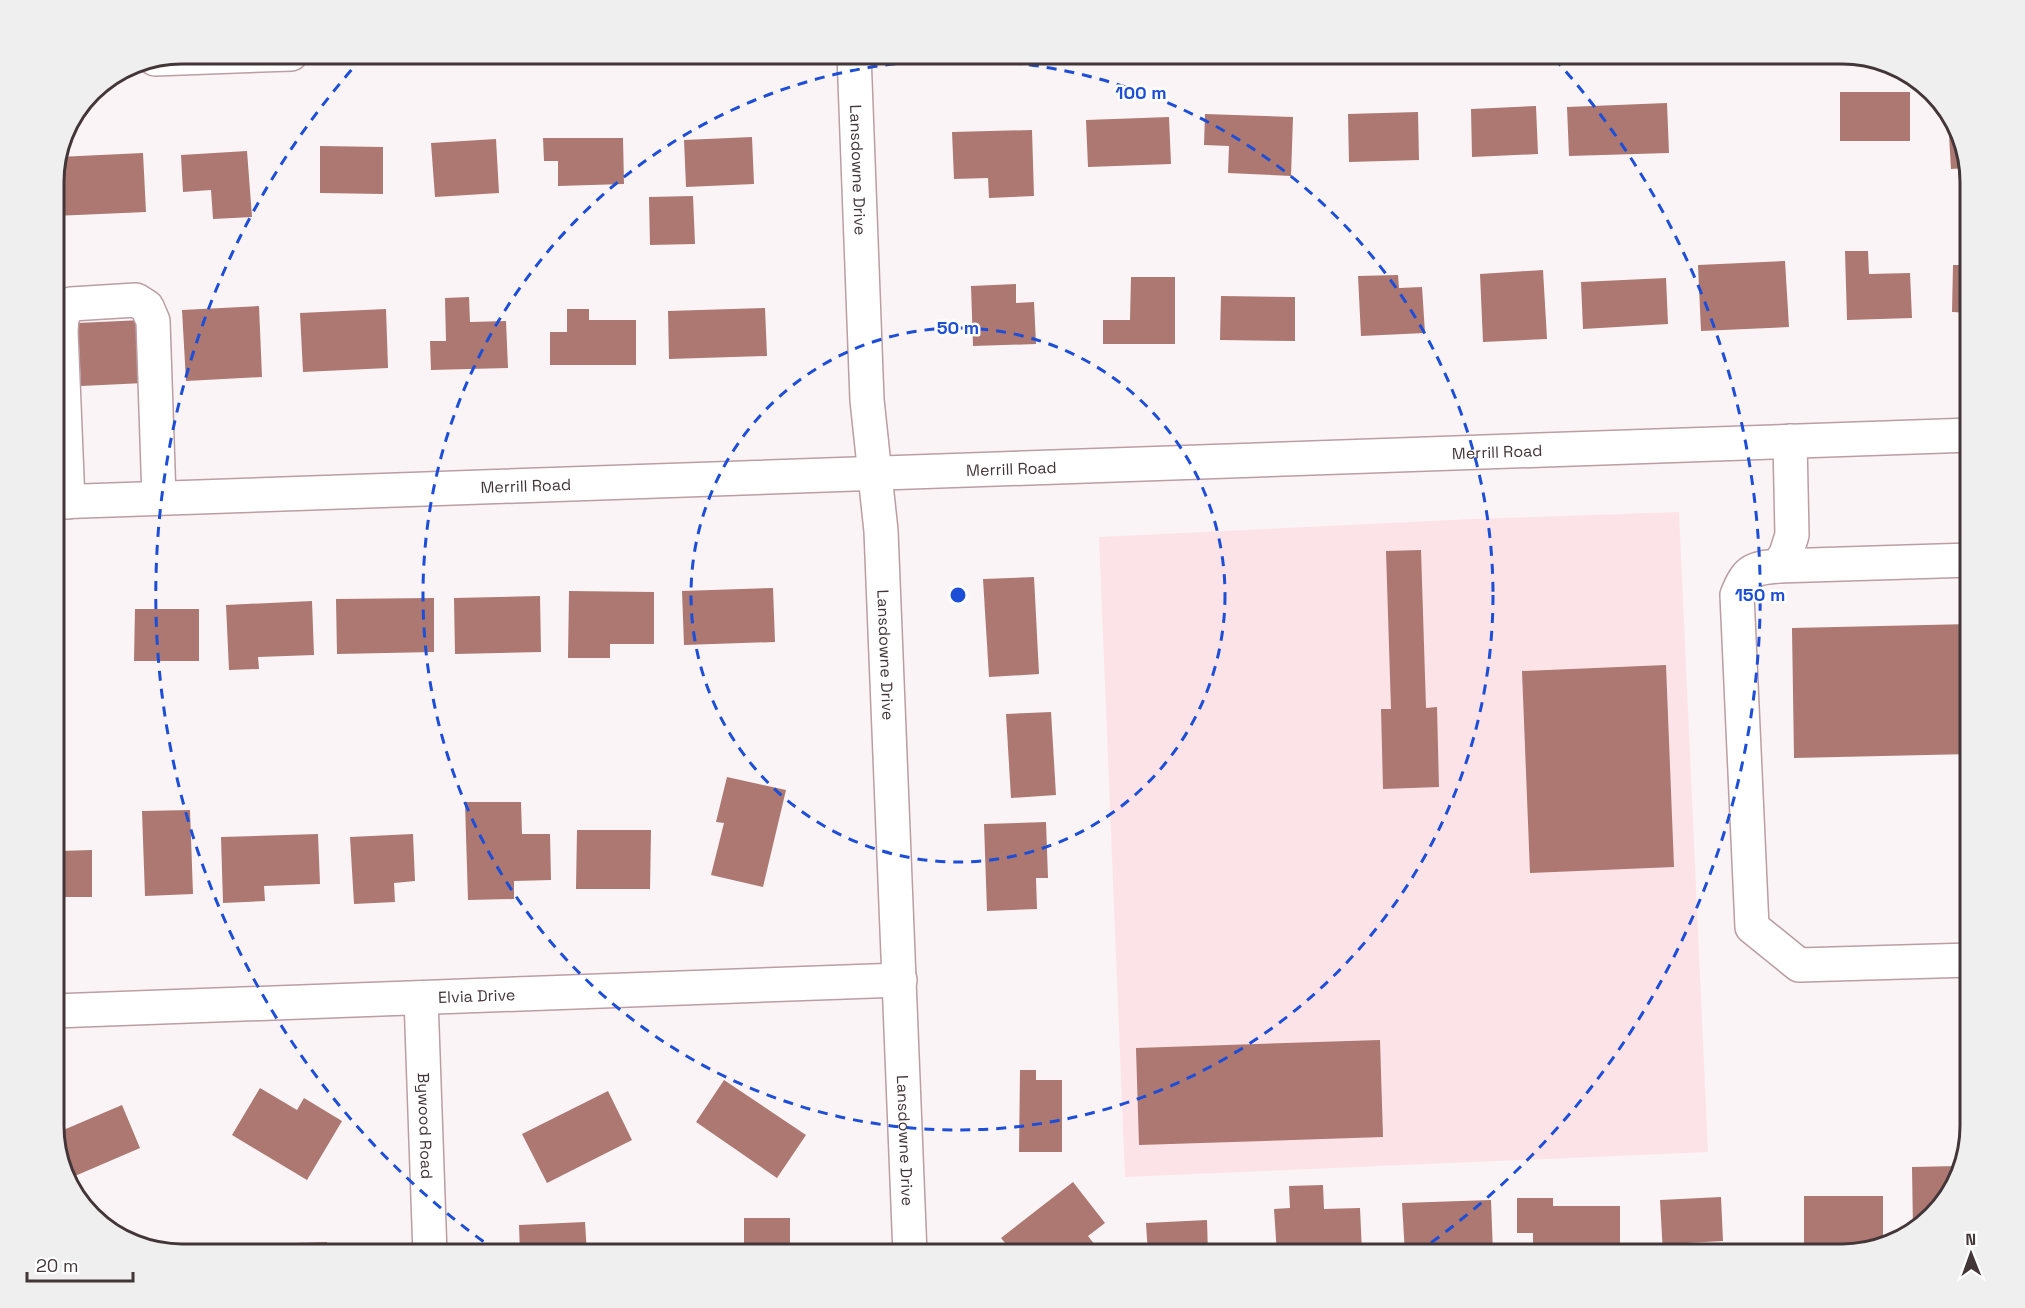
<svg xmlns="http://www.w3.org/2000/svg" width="2025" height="1308" viewBox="0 0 2025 1308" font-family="'Space Grotesk',sans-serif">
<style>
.built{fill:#fce3e8}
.building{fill:#ac7871}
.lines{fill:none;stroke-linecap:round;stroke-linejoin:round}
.minor-casing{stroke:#bb9da4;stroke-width:36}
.major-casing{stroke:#bb9da4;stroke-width:36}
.minor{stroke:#fff;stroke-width:33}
.major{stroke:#fff;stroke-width:33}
.ring{fill:none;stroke:#1d4ed8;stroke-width:3;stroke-dasharray:10 8}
.labels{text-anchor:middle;stroke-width:5;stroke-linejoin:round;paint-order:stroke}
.street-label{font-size:16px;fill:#433639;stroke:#fff}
.rim{fill:none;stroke:#433639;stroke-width:3}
.centre{fill:#1d4ed8;stroke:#fff;stroke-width:3}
.ring-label{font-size:18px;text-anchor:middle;font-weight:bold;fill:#1d4ed8;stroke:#fff;stroke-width:5;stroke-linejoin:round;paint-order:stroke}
</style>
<rect width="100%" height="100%" fill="#fbf4f6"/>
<!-- built -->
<polygon class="built" points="1679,512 1708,1152 1125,1177 1099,537 1472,519"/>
<!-- building -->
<g class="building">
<rect x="1840" y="92" width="70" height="49"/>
<polygon points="1667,103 1669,153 1569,156 1567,107"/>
<polygon points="1536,106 1538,154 1472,157 1471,109"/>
<polygon points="1418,112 1419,160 1349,162 1348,114"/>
<polygon points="1205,114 1293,117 1291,176 1228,173 1229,146 1204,145"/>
<polygon points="1169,117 1171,164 1088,167 1086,120"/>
<polygon points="1948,118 1954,119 1967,168 1951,169"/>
<polygon points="1032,130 1034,196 989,198 988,178 954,179 952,132"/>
<polygon points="752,137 754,184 686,187 684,140"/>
<polygon points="543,138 623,138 624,184 558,186 558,161 544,161"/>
<polygon points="496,139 499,193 435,197 431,143"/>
<polygon points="320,146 383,147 383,194 320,193"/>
<polygon points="247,151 252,217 213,219 211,190 183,192 181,155"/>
<polygon points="143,153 146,212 54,216 54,174 58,157"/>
<polygon points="693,196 695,244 650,245 649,197"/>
<polygon points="1845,251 1868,251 1869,274 1910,273 1912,318 1847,320"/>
<polygon points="1785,261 1789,327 1701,331 1698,265"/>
<polygon points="1953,265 1971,265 1971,313 1952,312"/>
<polygon points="1543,270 1547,339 1483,342 1480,274"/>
<polygon points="1398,275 1399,288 1422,287 1425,333 1361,336 1358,276"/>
<polygon points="1131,277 1175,277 1175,344 1103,344 1103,320 1130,320"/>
<polygon points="1666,278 1668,324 1583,329 1581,282"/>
<polygon points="1016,284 1016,303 1034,302 1036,344 973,346 971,286"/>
<polygon points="1221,296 1295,297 1295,341 1220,340"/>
<polygon points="469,297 470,322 506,321 508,368 431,370 430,341 446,341 445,298"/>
<polygon points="259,306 262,377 186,381 182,310"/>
<polygon points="765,308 767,356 669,359 668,311"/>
<polygon points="386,309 388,368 303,372 300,313"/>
<polygon points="567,309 589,309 589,320 636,320 636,365 550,365 550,332 567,332"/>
<polygon points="142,320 144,383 81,386 78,323"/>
<polygon points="1421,550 1426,708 1437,707 1439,787 1383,789 1381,709 1391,709 1386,551"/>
<polygon points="1034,577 1039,674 989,677 983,579"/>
<polygon points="773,588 775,642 684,645 682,591"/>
<polygon points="569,591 654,592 654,644 610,644 610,658 568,658"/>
<polygon points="540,596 541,652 455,654 454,598"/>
<polygon points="434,598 434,652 337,654 336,599"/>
<polygon points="312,601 314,655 258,657 259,669 229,670 226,605"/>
<polygon points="135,609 199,609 199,661 134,661"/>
<polygon points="1971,624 1971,754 1794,758 1792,628"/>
<polygon points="1666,665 1674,867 1530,873 1522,671"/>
<polygon points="1051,712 1056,795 1011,798 1006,714"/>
<polygon points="727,777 786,790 763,887 711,875 724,823 716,822"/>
<polygon points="465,802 521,802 522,834 550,834 551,880 514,881 514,899 468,900"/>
<polygon points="190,810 193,894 145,896 142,811"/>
<polygon points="1046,822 1048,878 1036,878 1037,909 987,911 984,824"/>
<polygon points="54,829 59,829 59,851 92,850 92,897 54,897"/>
<polygon points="577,830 651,830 650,889 576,889"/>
<polygon points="318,834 320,884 264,886 265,901 223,903 221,837"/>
<polygon points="413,834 415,881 394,883 395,902 354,904 350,837"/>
<polygon points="1380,1040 1383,1137 1139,1145 1136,1048"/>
<polygon points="1020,1070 1036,1070 1036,1080 1062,1080 1062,1152 1019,1152"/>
<polygon points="724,1080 806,1135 777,1178 696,1122"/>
<polygon points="260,1088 297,1110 304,1098 342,1121 307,1180 232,1135"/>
<polygon points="608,1091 632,1140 547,1183 522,1134"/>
<polygon points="122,1105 140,1148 68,1179 54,1134"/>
<polygon points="1959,1166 1950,1197 1913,1230 1912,1167"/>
<polygon points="1073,1182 1105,1223 1088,1236 1102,1254 1014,1254 1001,1238"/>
<polygon points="1323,1185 1324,1209 1360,1208 1362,1253 1277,1254 1274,1209 1290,1208 1289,1186"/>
<rect x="1804" y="1196" width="79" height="47"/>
<polygon points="1721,1197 1723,1241 1686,1243 1686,1254 1663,1254 1660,1200"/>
<polygon points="1517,1198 1553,1198 1553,1206 1620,1206 1620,1254 1533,1254 1533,1233 1517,1233"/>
<polygon points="1491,1200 1493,1253 1405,1254 1402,1203"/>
<rect x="744" y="1218" width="46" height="36"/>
<polygon points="1207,1220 1208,1254 1148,1254 1146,1223"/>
<polygon points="585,1222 587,1254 520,1254 519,1225"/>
<polygon points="327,1242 327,1254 224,1254 224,1245"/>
</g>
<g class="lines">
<defs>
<g id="minor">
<path id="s1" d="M854,54L867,400L881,531L910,1254"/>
<polyline points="155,59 291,54"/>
<path d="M1790,441L1792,535L1786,554L1778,566C1753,568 1747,570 1737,595L1752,927L1799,965L1971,960"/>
<polyline points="68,502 61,331 62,316 71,304 136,300 147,307 153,321 159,498"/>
<polyline points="1778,566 1971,560"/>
<path id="s2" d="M421,998L430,1254"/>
<path id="s3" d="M54,1011L900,980"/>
</g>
<g id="major">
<path id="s4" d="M54,502L1971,435"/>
</g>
</defs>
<!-- minor casing -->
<use href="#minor" class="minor-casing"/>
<!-- major casing -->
<use href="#major" class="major-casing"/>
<!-- minor -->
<use href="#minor" class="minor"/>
<!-- major -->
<use href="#major" class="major"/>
</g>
<!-- distance rings -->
<g class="ring">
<circle cx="958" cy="595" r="267"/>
<circle cx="958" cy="595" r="535"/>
<path d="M498 1252A802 802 0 0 1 362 58M1554 58A802 802 0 0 1 1418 1252"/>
</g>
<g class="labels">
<!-- street labels -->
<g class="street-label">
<text dy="6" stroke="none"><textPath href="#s1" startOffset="116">Lansdowne Drive</textPath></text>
<text dy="6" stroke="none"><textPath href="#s4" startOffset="1444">Merrill Road</textPath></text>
<text dy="6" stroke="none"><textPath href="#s4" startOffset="958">Merrill Road</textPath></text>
<text dy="6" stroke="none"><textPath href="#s4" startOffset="472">Merrill Road</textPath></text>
<text dy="6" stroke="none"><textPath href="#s1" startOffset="602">Lansdowne Drive</textPath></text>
<text dy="6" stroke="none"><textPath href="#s3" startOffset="423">Elvia Drive</textPath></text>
<text dy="6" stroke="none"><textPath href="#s2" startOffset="128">Bywood Road</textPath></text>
<text dy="6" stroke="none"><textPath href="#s1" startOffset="1088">Lansdowne Drive</textPath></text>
</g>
</g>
<!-- crop -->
<path d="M0 0H2025V1308H0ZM182 64H1842A118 118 0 0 1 1960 182V1126A118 118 0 0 1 1842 1244H182A118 118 0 0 1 64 1126V182A118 118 0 0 1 182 64Z" fill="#f0efef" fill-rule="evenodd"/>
<path class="rim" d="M182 64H1842A118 118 0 0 1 1960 182V1126A118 118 0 0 1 1842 1244H182A118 118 0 0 1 64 1126V182A118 118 0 0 1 182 64Z"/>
<circle cx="958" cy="595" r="9" class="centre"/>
<g class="ring-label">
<text x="1141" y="99">100 m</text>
<text x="958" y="334">50 m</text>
<text x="1760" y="601">150 m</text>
</g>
<!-- north arrow -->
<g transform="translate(1971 1254) rotate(359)" stroke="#ffffff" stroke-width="4.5" paint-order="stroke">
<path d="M0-4.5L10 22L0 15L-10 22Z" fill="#433639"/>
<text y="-9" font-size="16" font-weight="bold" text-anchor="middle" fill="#433639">N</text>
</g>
<!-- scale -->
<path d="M27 1272v9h106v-9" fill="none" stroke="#433639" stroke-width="3"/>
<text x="36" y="1272" font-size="18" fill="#433639" stroke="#ffffff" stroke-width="4.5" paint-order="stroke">20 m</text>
</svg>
